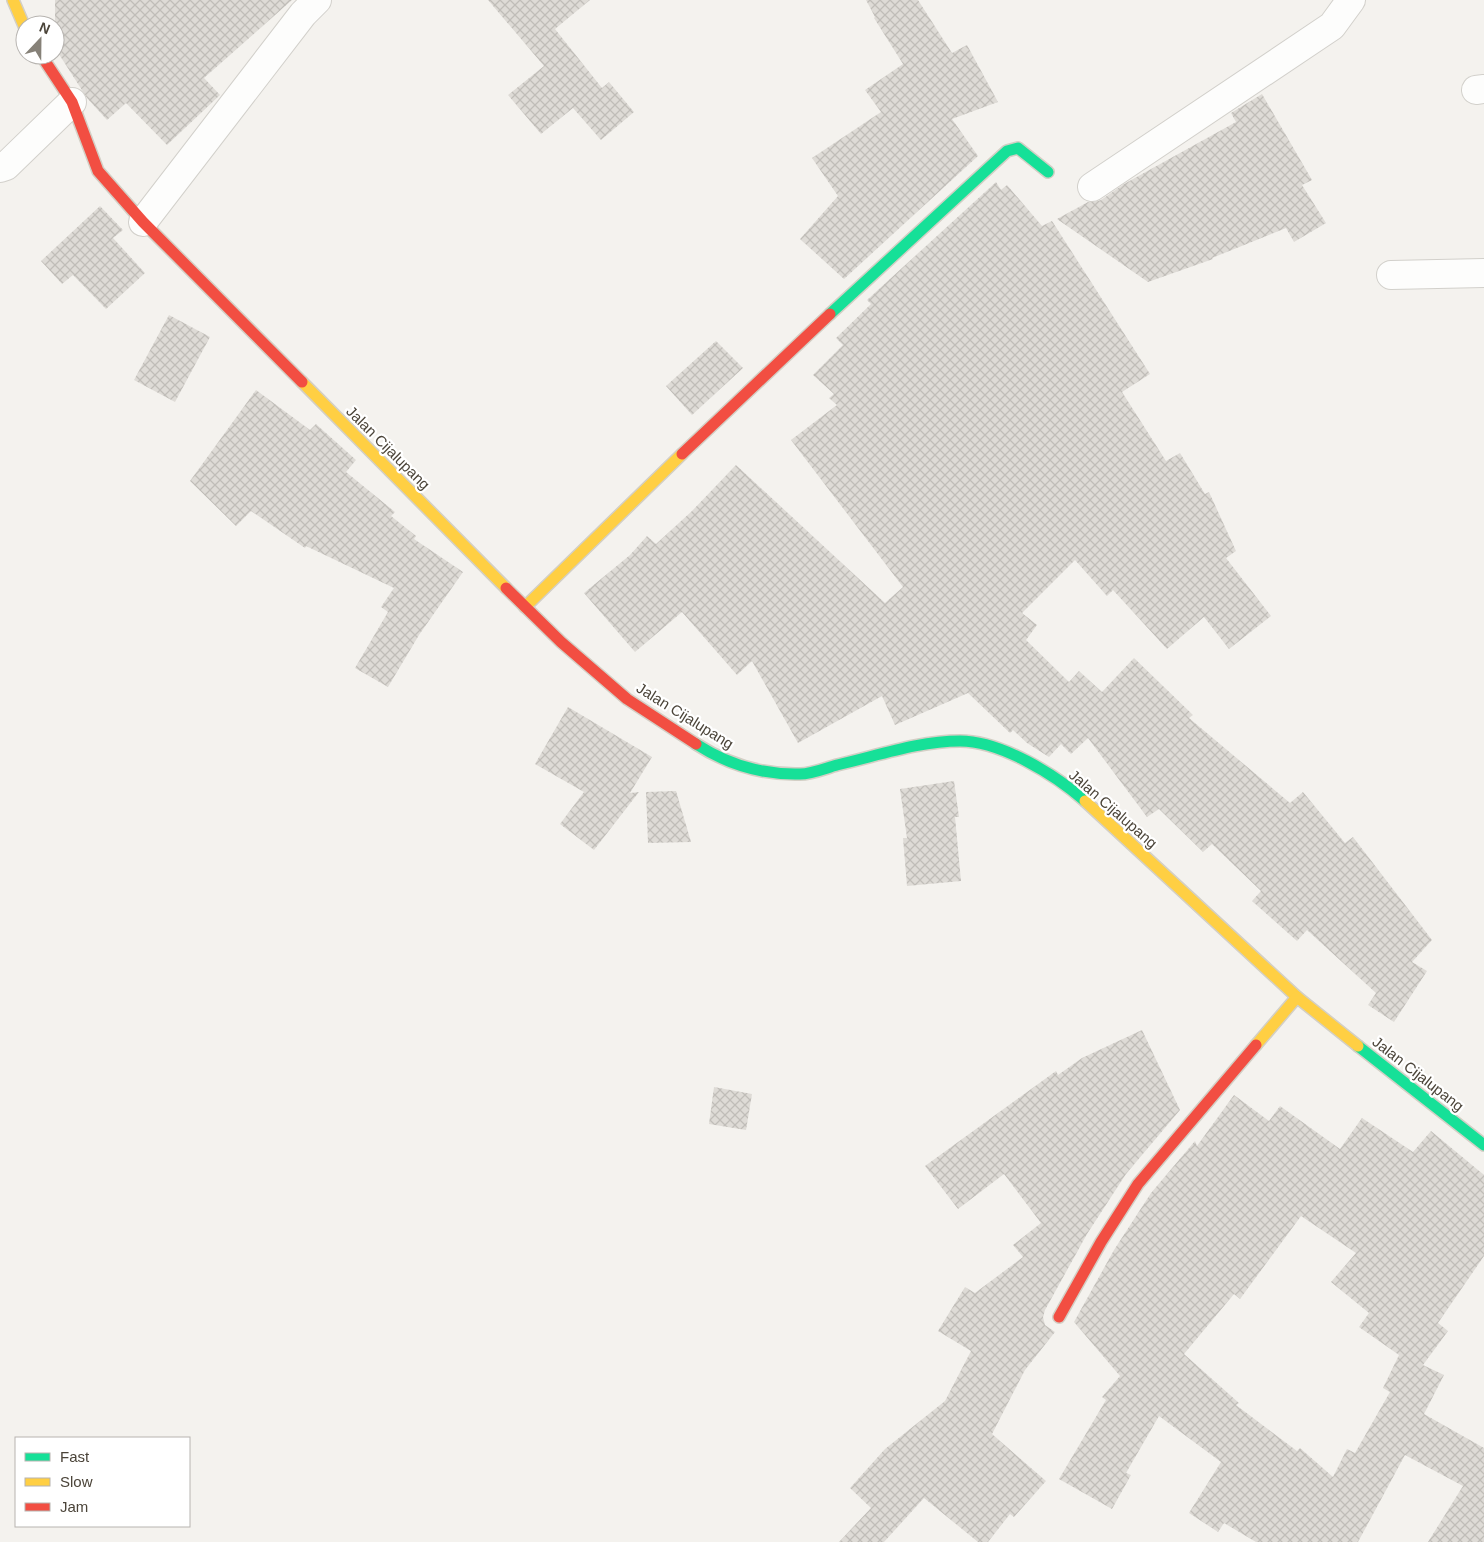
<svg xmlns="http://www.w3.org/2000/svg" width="1484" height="1542" viewBox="0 0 1484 1542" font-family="Helvetica,sans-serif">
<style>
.building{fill:url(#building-cross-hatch);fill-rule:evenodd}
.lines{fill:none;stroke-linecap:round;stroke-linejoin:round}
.street-casing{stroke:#d2d0cb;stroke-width:30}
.fast-casing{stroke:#d3cfc5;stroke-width:14}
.slow-casing{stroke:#d3cfc5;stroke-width:14}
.jam-casing{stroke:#d3cfc5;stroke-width:14}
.street{stroke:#fdfdfc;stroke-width:28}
.fast{stroke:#16e098;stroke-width:11}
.slow{stroke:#ffcf43;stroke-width:11}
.jam{stroke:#f24e42;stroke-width:11}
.labels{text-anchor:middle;stroke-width:4.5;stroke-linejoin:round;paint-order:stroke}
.street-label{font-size:15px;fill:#4b4439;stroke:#fff}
</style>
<defs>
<pattern id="building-cross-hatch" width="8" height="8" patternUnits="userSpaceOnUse" patternTransform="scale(1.25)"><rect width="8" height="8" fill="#dedbd6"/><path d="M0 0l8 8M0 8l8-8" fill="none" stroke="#c0bdb8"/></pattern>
</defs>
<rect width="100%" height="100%" fill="#f4f2ee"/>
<!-- building -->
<g class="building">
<polygon points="55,0 292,0 204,78 220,95 167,145 126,103 107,120 87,98 55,48"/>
<polygon points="488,0 590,0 555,29 602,88 609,82 634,112 601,140 573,108 541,134 508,95 544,66"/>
<polygon points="866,0 918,0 952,53 967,45 998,102 952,119 978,156 844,279 800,239 838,196 812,158 881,112 865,90 903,64 874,18 875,17"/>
<polygon points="1262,94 1312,180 1302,185 1326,223 1294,242 1286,228 1212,258 1213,259 1148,282 1057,219 1088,202 1094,202 1101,200 1124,184 1236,122 1231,113"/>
<polygon points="996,182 1001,190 1007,185 1042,226 1052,221 1150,374 1122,392 1166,461 1180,453 1205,494 1209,492 1236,551 1226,558 1271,616 1229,649 1204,617 1167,649 1113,590 1107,596 1075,560 1022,613 1037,625 1026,640 1069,682 1079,671 1102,692 1134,658 1193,715 1189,718 1290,803 1303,792 1345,843 1353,837 1432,940 1412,962 1427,971 1394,1022 1368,1005 1376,993 1307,930 1297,941 1252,901 1261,891 1212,844 1203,852 1159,809 1147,817 1088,738 1071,754 1061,744 1049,757 1027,743 1013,730 1010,733 968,693 895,725 882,696 798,743 752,661 737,675 682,612 635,652 584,593 630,555 647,536 656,544 692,511 736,465 885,603 903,587 791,440 837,405 829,398 834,394 813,375 843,345 836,338 871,304 867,300"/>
<polygon points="100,206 123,230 113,238 145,273 106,309 73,275 62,284 41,261"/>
<polygon points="169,315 210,337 175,402 134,380"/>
<polygon points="716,341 743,368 692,415 666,386"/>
<polygon points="256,390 310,430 316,424 356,460 346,472 395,512 391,516 416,536 414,539 463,572 419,635 388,687 355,668 388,612 381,607 394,588 306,546 305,548 251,511 236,526 190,481"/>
<polygon points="568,707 652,757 630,793 639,792 594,850 560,824 584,792 535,764"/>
<polygon points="954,781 959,817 955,817 961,881 907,886 903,838 907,838 900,789"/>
<polygon points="676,791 691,842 648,843 646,792"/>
<polygon points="1142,1030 1180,1110 1126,1174 1087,1234 1045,1310 1043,1317 1045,1325 1055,1332 1025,1370 992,1434 1046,1481 1014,1517 1010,1514 988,1542 978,1542 924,1498 884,1542 839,1542 871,1508 850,1488 885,1449 945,1401 971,1351 938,1331 965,1287 975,1293 1023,1257 1013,1245 1041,1223 1004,1174 958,1209 925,1166 1056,1071 1058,1075 1082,1058"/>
<polygon points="714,1087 752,1094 746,1130 709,1124"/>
<path d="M1234,1095L1269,1121L1280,1106L1340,1149L1362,1118L1413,1152L1431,1131L1484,1175V1256L1438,1323L1448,1331L1423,1365L1444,1375L1424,1414L1484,1448V1542H1428L1463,1486L1405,1455L1358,1542H1256L1224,1523L1218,1532L1189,1513L1221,1462L1159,1416L1126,1473L1131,1475L1112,1509L1059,1479L1106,1400L1102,1397L1120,1376L1074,1322L1114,1250L1151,1193L1195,1141L1197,1146ZM1301,1216L1356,1253L1331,1282L1369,1313L1359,1327L1399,1355L1383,1388L1390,1392L1355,1453L1347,1449L1333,1477L1300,1448L1297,1451L1236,1405L1239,1403L1184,1354L1234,1294L1240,1299Z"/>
</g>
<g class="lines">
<defs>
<g id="street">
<polyline points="1476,90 1484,89"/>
<polyline points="0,168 6,166 72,102"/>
<polyline points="1092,187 1332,26 1351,0"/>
<polyline points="143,222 303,14 317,0"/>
<polyline points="1391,275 1484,273"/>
</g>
<g id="fast">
<polyline points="830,314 1007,151 1018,148 1048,172"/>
<path d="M696,744C727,764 763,775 800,774C812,774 826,768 837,765C877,756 919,741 960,741C1001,741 1056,775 1085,801"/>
<polyline points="1358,1046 1484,1145"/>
</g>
<g id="slow">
<polyline points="13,0 25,28"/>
<polyline points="302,382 506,588"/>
<polyline points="525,607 682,454"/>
<polyline points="1085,801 1297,997 1358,1046"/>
<polyline points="1256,1045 1297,997"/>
</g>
<g id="jam">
<polyline points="41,55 72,102 98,171 143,222 302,382"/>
<polyline points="682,454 830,314"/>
<polyline points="506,588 561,642 627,699 696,744"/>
<polyline points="1059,1317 1101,1242 1138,1184 1256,1045"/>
</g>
</defs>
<!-- street casing -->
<use href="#street" class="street-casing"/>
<!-- fast casing -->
<use href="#fast" class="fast-casing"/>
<!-- slow casing -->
<use href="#slow" class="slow-casing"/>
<!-- jam casing -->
<use href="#jam" class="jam-casing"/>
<!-- street -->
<use href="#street" class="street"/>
<!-- fast -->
<use href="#fast" class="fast"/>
<!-- slow -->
<use href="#slow" class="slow"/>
<!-- jam -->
<use href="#jam" class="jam"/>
</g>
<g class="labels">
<!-- street labels -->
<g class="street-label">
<text transform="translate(388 448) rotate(45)" y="5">Jalan Cijalupang</text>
<text transform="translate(685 716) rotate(32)" y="5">Jalan Cijalupang</text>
<text transform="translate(1113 809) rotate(41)" y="5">Jalan Cijalupang</text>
<text transform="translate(1418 1074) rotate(38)" y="5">Jalan Cijalupang</text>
</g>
</g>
<!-- legend -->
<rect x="15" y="1437" width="175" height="90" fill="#ffffff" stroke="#b7b4b0"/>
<rect x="25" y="1453" width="25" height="8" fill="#16e098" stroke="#b7b4b0"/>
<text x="60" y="1462" font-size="15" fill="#4b4439">Fast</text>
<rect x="25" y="1478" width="25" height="8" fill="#ffcf43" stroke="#b7b4b0"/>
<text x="60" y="1487" font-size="15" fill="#4b4439">Slow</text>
<rect x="25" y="1503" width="25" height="8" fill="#f24e42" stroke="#b7b4b0"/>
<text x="60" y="1512" font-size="15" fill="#4b4439">Jam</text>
<!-- north arrow -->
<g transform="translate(40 40) rotate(22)"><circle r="24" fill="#ffffff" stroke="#b7b4b0"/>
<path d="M0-4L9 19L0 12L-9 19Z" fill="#868178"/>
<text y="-8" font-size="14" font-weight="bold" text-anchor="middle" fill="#4b4439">N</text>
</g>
</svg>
